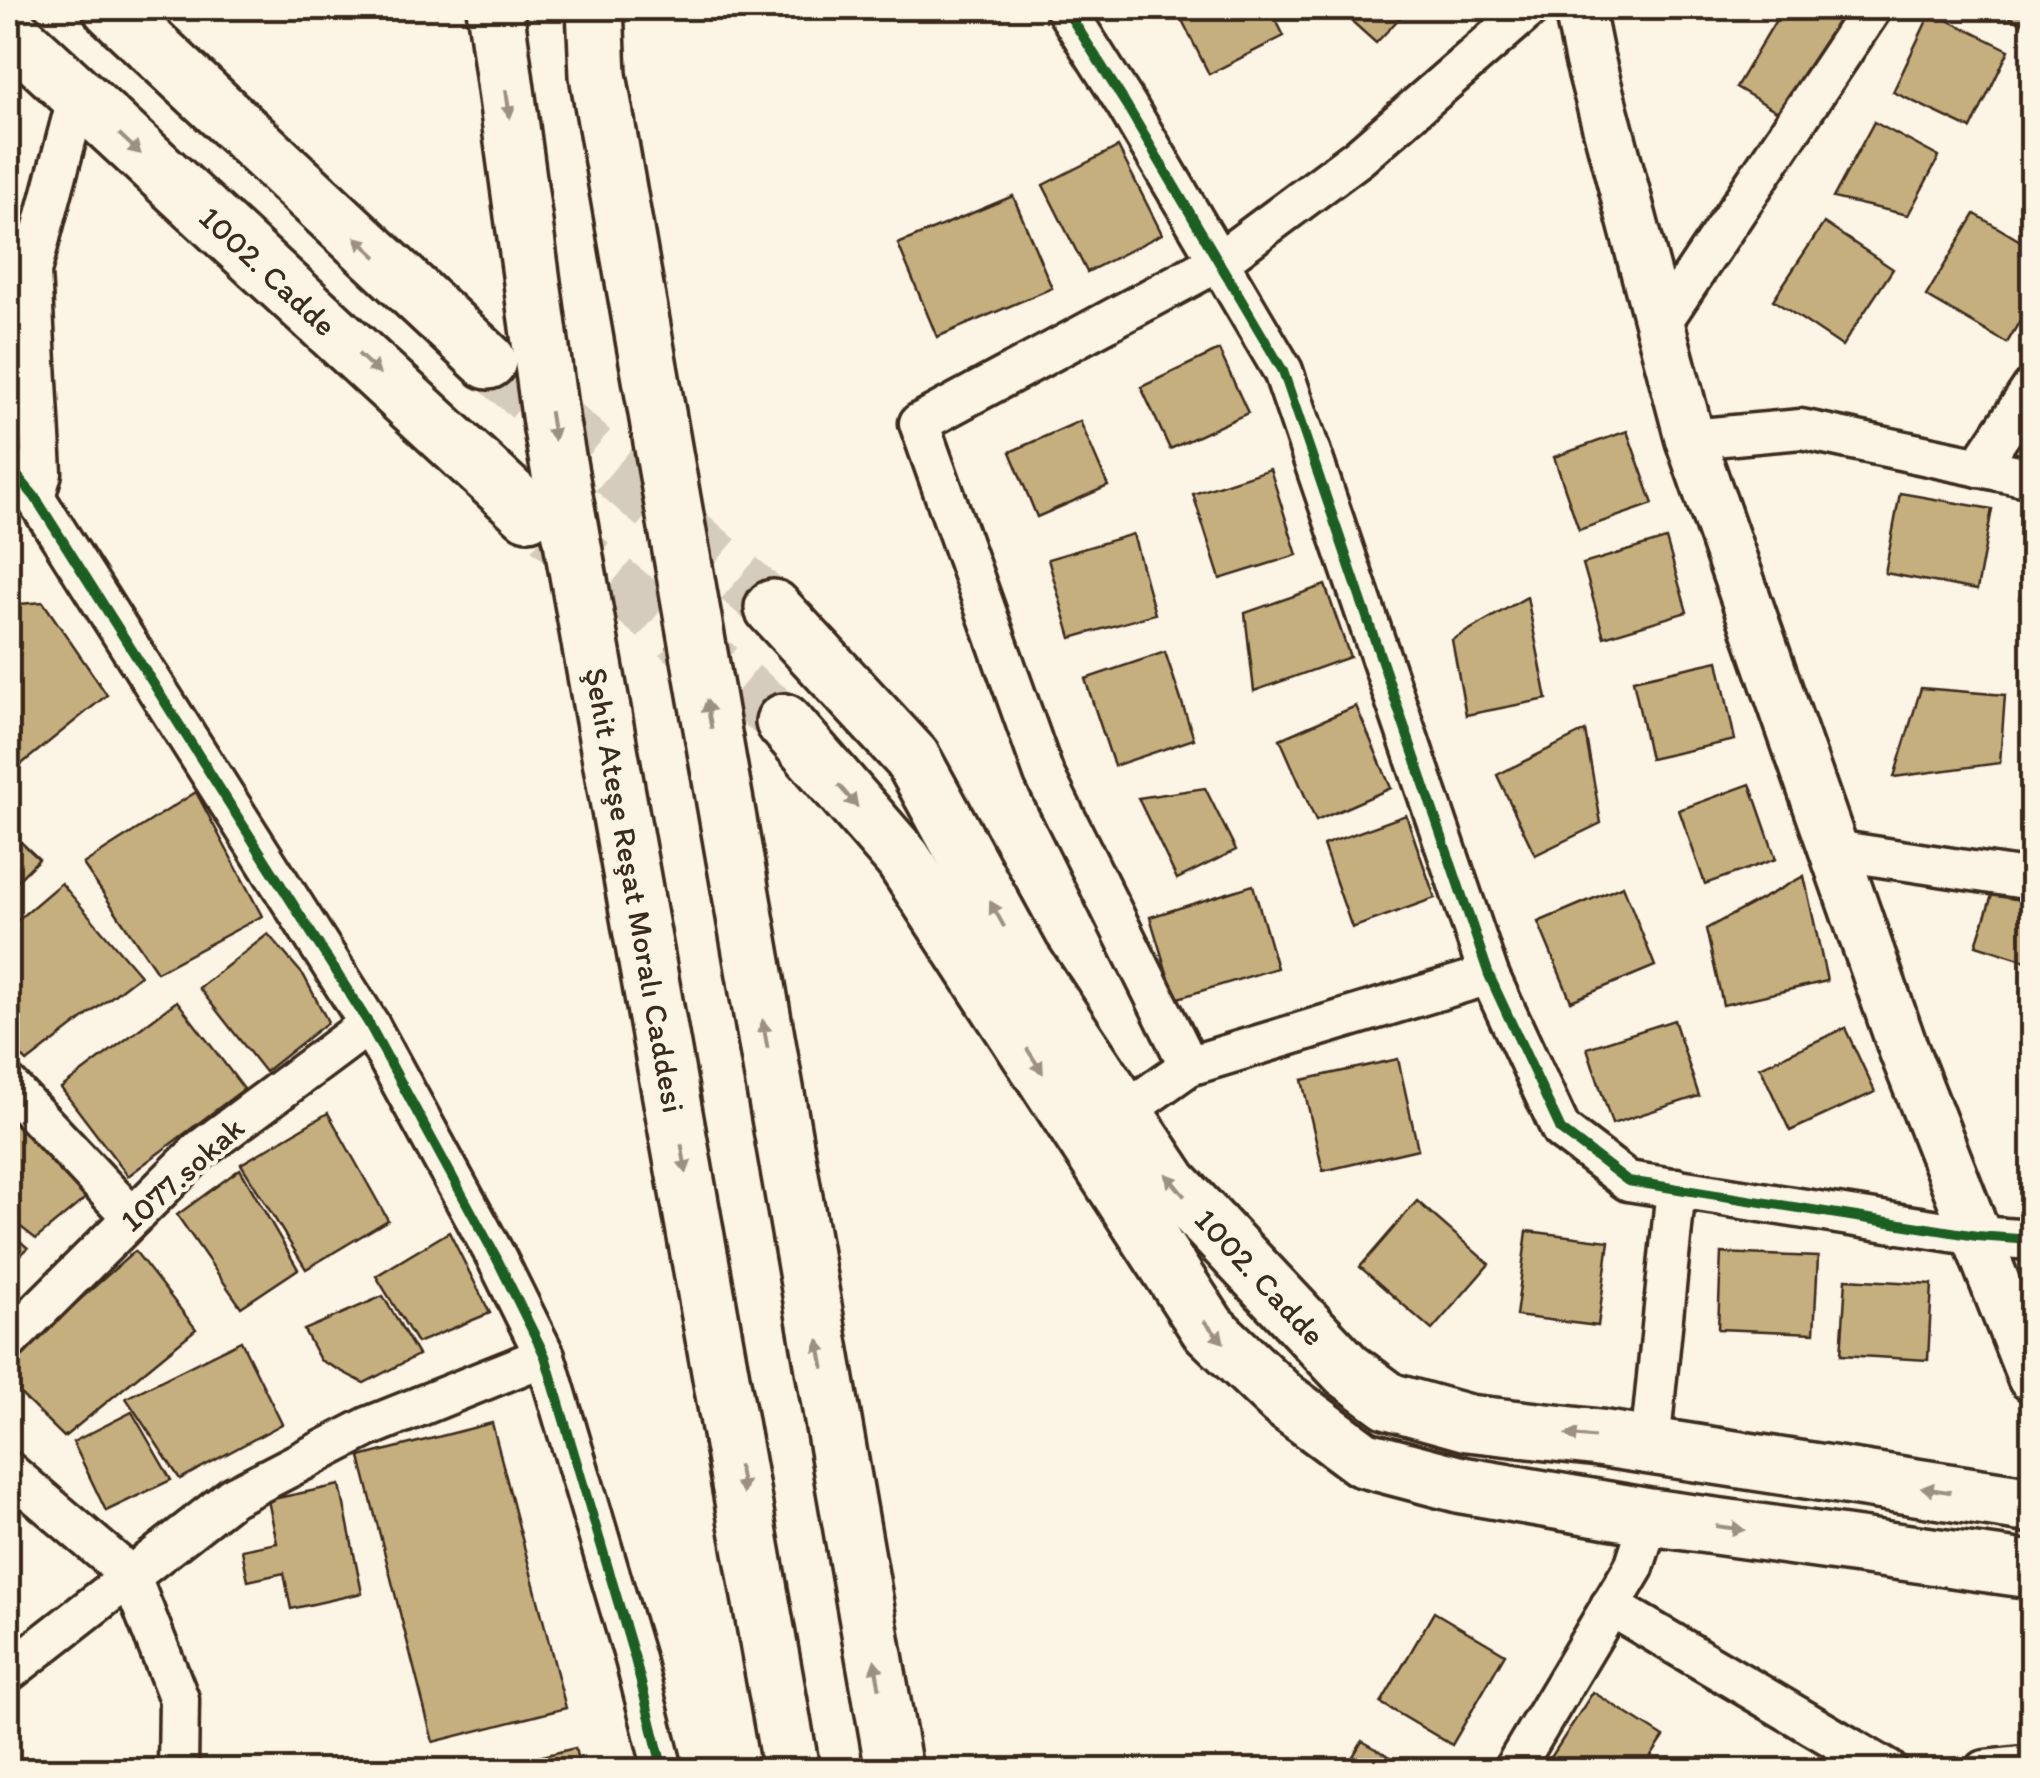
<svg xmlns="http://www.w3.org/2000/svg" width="2040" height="1778" viewBox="0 0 2040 1778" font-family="Itim,sans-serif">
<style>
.building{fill:#c6af7e;stroke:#3b2a1e;stroke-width:2.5}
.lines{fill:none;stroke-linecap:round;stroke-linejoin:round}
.secondary-tunnel{stroke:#d5ccbd;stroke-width:55;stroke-dasharray:55 28;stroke-linecap:butt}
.minor-casing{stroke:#3b2a1e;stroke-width:45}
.tertiary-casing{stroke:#3b2a1e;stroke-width:55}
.secondary-casing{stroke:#3b2a1e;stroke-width:62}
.minor{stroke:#fcf5e5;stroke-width:38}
.tertiary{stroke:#fcf5e5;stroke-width:48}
.secondary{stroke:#fcf5e5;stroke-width:55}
.cycleway-casing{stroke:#fcf5e5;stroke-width:16}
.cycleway{stroke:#1b5e20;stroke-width:10}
.oneway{fill:#9c9082}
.labels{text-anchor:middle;stroke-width:9;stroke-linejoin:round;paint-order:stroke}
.street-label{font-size:32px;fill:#3b2a1e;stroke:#fcf5e5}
</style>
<rect width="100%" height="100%" fill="#fcf5e5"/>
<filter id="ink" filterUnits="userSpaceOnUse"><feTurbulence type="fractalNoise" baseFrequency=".01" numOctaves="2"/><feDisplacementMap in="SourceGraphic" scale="20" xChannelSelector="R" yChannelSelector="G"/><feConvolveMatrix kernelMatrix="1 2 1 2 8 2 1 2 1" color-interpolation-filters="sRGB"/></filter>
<g filter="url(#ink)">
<!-- building -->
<g class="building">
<polygon points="1176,8 1270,8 1284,36 1209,74"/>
<polygon points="1337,8 1409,8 1376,43"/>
<polygon points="1783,8 1849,8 1785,116 1736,87"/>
<polygon points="1995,8 2031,8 2021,24"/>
<polygon points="1931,12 2009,50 1971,129 1893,92"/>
<polygon points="1874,122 1939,157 1908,215 1833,198"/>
<polygon points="1118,147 1162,234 1087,272 1043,185"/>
<polygon points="2032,173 2032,194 2023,189"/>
<polygon points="1013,196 1052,288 937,337 898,244"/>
<polygon points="1975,214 2032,248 2032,300 2007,343 1926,296"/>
<polygon points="1824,223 1893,269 1842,346 1773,300"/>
<polygon points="1219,350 1248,413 1170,449 1141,387"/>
<polygon points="1080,421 1108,486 1037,517 1010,452"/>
<polygon points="1627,431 1653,504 1579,530 1554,457"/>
<polygon points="1270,469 1297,555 1220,579 1193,494"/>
<polygon points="1900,493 1992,509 1977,590 1885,573"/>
<polygon points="1133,534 1155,614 1071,638 1048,559"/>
<polygon points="1666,539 1687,612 1604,637 1583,564"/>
<polygon points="2032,560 2032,604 2019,599"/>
<polygon points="1325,585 1350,657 1254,691 1245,613"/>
<polygon points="1527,597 1547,699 1466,715 1452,640"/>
<polygon points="43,602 107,695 8,775 8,605"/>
<polygon points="1165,652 1194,739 1114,766 1085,679"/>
<polygon points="1718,661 1735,740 1650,759 1633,680"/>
<polygon points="1921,688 2005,695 2000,763 1894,777"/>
<polygon points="1356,706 1391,788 1316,821 1280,739"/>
<polygon points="1585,731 1601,823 1535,855 1497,775"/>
<polygon points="2032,763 2032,796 2020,795"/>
<polygon points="1750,784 1776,859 1705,884 1679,810"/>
<polygon points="1205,788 1236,850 1177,879 1138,798"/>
<polygon points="196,792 262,916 157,972 83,864"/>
<polygon points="1406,815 1435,898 1352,928 1323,845"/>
<polygon points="8,830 39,859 8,890"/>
<polygon points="1804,876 1827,981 1723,1005 1706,929"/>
<polygon points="61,883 140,975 27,1062 8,1041 8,928"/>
<polygon points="1253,885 1277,968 1175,999 1150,917"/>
<polygon points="1623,886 1655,966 1571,1001 1538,922"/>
<polygon points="1993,892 2032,904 2032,963 1976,945"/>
<polygon points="268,934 304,976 328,1022 265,1072 199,988"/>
<polygon points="177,1001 244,1089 128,1176 61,1088"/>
<polygon points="1674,1020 1699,1096 1612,1124 1587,1048"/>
<polygon points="1845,1028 1875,1092 1790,1131 1760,1067"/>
<polygon points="1398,1059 1418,1149 1323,1171 1302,1080"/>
<polygon points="328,1113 388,1220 306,1269 241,1164"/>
<polygon points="17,1116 93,1192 36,1239 8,1217 8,1125"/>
<polygon points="240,1169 298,1269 241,1307 177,1215"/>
<polygon points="1417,1201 1489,1264 1432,1330 1360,1267"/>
<polygon points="8,1231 28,1248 8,1267"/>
<polygon points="1527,1231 1609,1241 1598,1326 1516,1316"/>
<polygon points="449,1232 490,1313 417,1343 376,1276"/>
<polygon points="135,1251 196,1329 64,1437 8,1382 8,1363"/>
<polygon points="1721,1253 1818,1257 1814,1333 1718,1329"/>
<polygon points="1846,1279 1932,1284 1928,1360 1841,1355"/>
<polygon points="383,1296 418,1355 364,1383 320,1360 304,1330"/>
<polygon points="241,1341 282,1424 180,1479 126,1398"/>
<polygon points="132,1412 171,1480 106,1511 73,1442"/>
<polygon points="492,1423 566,1708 433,1742 360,1457"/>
<polygon points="340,1485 362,1593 291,1609 284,1573 248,1581 242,1550 277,1543 268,1500"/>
<polygon points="1434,1612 1505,1654 1452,1745 1381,1703"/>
<polygon points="1593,1692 1664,1737 1642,1770 1543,1770"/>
<polygon points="1362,1741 1414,1770 1345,1770"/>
<polygon points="575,1748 580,1770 486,1770"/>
</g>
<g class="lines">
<!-- secondary-tunnel -->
<g class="secondary-tunnel">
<polyline points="488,361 773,608"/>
<polyline points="549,529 784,722"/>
</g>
<defs>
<g id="minor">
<polyline points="1065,8 1127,106 1283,371 1489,975 1561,1130 1628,1181 1977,1236 2032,1240"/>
<polyline points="1660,325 1872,8"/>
<polyline points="1690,439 1801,429 2032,478"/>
<polyline points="8,465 35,497 369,1024 496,1257 545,1356 635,1659 663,1770"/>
<polyline points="1979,467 2032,388"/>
<polyline points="35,497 42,473 31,272 78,95"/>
<polyline points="1834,850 2032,880"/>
<polyline points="1189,1066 1044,774 919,423 1218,262 1359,157 1530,8"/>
<polyline points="8,1085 132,1217"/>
<polyline points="1124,1112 1189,1066 1489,975"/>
<polyline points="8,1341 200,1150 369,1024"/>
<polyline points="1650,1446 1676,1188"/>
<polyline points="8,1471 130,1575 179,1699 178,1770"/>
<polyline points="1610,1606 1888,1770"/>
<polyline points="8,1672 232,1497 368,1427 545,1356"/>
<polyline points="1513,1770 1634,1567 1650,1517"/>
<polyline points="1985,1770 2032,1765"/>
</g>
<polyline id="tertiary" points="1579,8 1589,57 1690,439 1904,1051 2032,1377"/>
<g id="secondary">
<polyline points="111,8 488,361"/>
<polyline points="495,8 551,423 791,1770"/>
<polyline points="595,8 598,75 894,1770"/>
<polyline points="8,30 528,512"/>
<polyline points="773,608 912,758 1022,959 1171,1183 1347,1370 1389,1401 1468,1423 1599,1438 2032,1505"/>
<polyline points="784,722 903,859 1208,1328 1282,1399 1363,1459 1462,1485 1650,1517 2032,1570"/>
</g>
</defs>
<!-- minor casing -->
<use href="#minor" class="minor-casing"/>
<!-- tertiary casing -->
<use href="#tertiary" class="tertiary-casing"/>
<!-- secondary casing -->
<use href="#secondary" class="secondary-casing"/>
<!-- minor -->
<use href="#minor" class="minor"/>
<!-- tertiary -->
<use href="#tertiary" class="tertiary"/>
<!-- secondary -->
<use href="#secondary" class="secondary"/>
<defs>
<g id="cycleway">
<polyline points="1065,8 1127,106 1283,371 1489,975 1561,1130 1628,1181 1977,1236 2032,1240"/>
<polyline points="8,465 35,497 369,1024 496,1257 545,1356 635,1659 663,1770"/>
</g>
</defs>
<!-- cycleway casing -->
<use href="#cycleway" class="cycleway-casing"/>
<!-- cycleway -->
<use href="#cycleway" class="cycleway"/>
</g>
<!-- one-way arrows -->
<defs><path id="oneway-solid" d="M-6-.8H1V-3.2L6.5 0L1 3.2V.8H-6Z" transform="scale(2.5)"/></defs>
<g class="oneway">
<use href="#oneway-solid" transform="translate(508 104) rotate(82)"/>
<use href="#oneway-solid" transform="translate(130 144) rotate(43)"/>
<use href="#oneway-solid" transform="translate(366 247) rotate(-137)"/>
<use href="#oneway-solid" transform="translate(369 364) rotate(43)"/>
<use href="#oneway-solid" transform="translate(552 426) rotate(81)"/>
<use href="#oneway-solid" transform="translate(709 714) rotate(-100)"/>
<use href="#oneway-solid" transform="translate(848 796) rotate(49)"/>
<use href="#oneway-solid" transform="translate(997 914) rotate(-119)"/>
<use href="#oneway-solid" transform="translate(765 1034) rotate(-100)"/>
<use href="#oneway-solid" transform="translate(1035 1061) rotate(57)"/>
<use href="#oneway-solid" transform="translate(684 1159) rotate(80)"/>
<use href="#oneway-solid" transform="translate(1175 1185) rotate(-130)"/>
<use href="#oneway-solid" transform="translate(1214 1332) rotate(48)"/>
<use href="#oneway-solid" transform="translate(821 1354) rotate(-100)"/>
<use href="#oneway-solid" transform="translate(1580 1436) rotate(-174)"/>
<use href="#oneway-solid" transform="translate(741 1479) rotate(80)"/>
<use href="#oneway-solid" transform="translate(1936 1490) rotate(-171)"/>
<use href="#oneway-solid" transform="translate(1730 1528) rotate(8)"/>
<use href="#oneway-solid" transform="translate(877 1674) rotate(-100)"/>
</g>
</g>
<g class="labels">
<!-- street labels -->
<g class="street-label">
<text transform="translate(268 271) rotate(43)" y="11">1002. Cadde</text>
<text transform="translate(635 890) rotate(80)" y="11">Şehit Ateşe Reşat Moralı Caddesi</text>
<text transform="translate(182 1174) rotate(-42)" y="11">1077.sokak</text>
<text transform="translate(1260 1277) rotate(47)" y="11">1002. Cadde</text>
</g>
</g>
<!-- margin -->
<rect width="2040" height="1778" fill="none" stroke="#fcf5e5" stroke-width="40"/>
<rect x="20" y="20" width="2000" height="1738" fill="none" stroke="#3b2a1e" stroke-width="4" filter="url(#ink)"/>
</svg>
